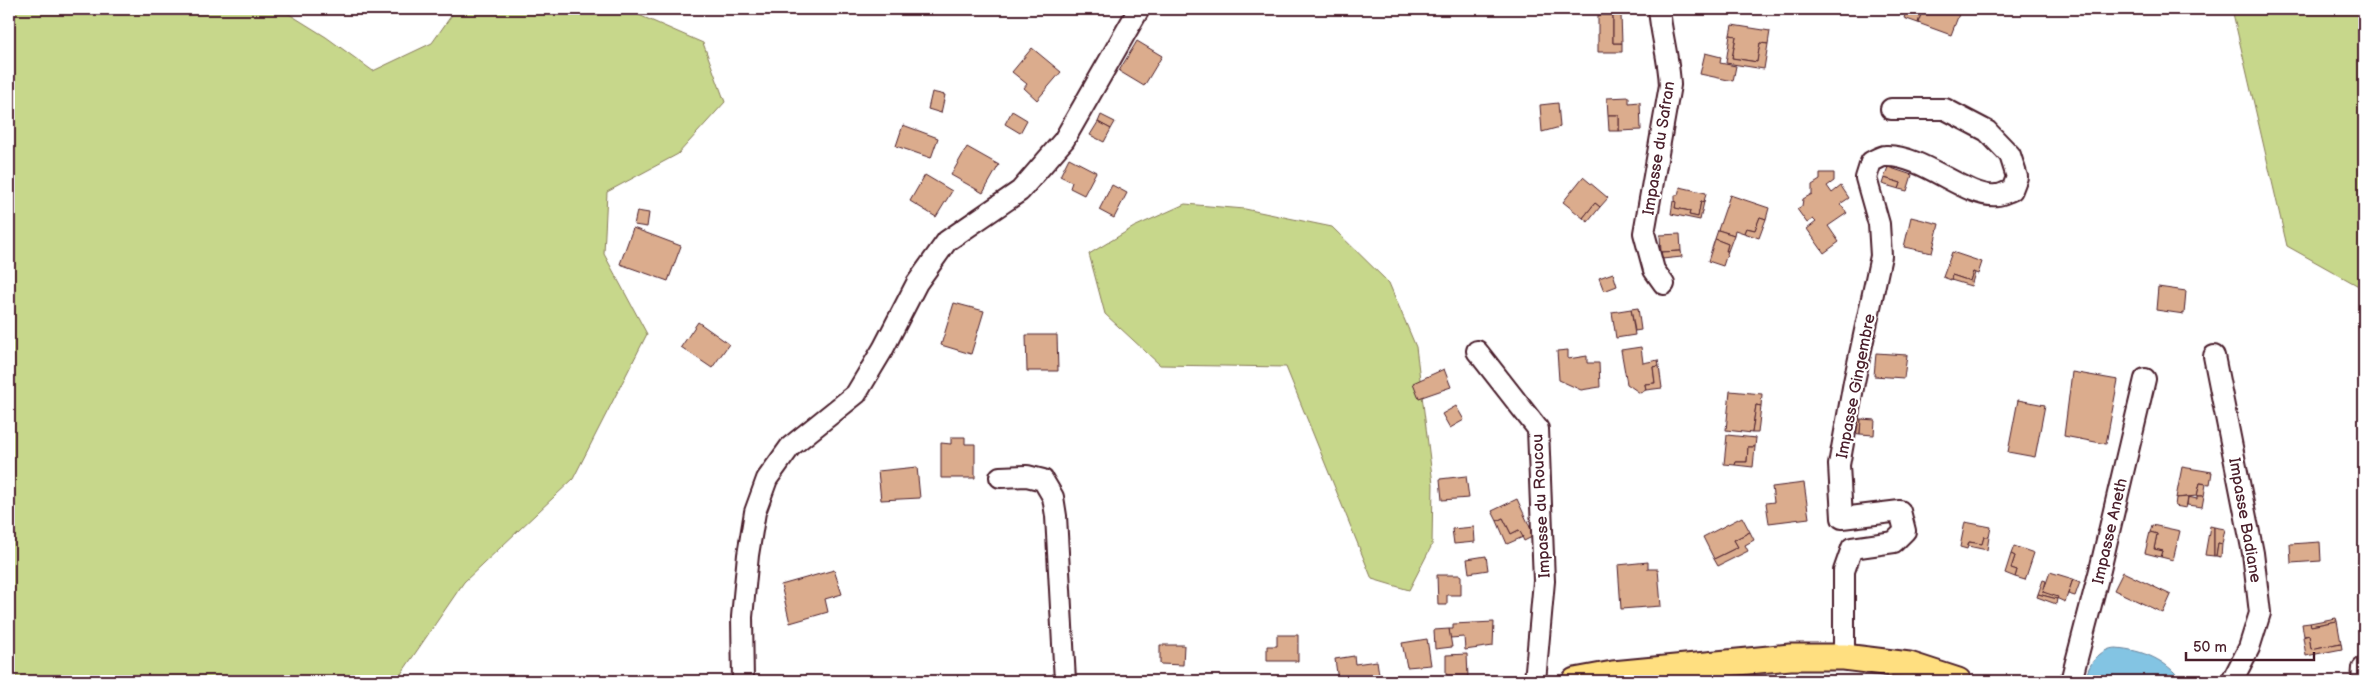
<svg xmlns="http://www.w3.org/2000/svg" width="2373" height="690" viewBox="0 0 2373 690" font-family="'Balsamiq Sans',sans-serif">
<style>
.green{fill:#c7d78b;stroke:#887b5b}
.water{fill:#83c4e3;stroke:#6c8299}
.building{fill:#dbac8d;stroke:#4a1f2b}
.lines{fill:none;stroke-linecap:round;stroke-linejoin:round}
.minor-casing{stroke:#4a1f2b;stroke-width:24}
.major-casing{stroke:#4a1f2b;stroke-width:29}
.minor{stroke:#fff;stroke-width:20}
.major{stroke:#ffdf80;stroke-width:25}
.labels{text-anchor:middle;stroke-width:4.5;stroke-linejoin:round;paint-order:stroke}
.street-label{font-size:16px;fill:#4a1f2b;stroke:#fff}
</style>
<rect width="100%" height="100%" fill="#fff"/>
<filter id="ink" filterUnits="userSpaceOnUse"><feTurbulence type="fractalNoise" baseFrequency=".02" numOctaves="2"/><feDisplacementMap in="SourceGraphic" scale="10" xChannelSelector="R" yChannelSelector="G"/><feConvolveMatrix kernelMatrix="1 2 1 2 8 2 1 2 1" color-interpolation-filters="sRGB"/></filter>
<g filter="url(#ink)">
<!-- green -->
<g class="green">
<polygon points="9,9 281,9 326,37 373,71 432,43 456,9 625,9 703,43 725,102 678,154 607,192 604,254 647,334 573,479 464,582 401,674 404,681 9,681"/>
<polygon points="2232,9 2364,9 2364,289 2287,246"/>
<polygon points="1185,204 1245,209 1332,227 1389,283 1416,347 1433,484 1432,545 1409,590 1372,579 1286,367 1160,365 1105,314 1089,254 1134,227"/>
</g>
<!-- water -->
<path class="water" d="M2116,648C2143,650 2166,660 2182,681H2086C2086,665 2101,648 2116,648Z"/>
<!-- building -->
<g class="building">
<polygon points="1907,9 1923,9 1918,23 1904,18"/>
<polygon points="1923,9 1961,9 1951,35 1918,23"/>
<polygon points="1598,15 1613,15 1613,43 1622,43 1622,52 1598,52"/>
<polygon points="1613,15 1621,15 1622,43 1613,43"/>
<polygon points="1732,25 1770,31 1768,44 1760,43 1757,62 1732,58 1736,36 1730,35"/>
<polygon points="1730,35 1736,36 1732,58 1757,62 1760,43 1768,44 1764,69 1726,63"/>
<polygon points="1137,41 1162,56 1144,86 1119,71"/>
<polygon points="1032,48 1061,72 1037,100 1024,88 1027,84 1012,72"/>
<polygon points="1705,53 1721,57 1720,63 1736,66 1733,81 1700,74"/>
<polygon points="932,92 945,95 941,113 928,109"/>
<polygon points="1629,97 1629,103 1640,102 1641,130 1619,131 1619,115 1608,115 1607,98"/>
<polygon points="1558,103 1560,127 1542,132 1540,105"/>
<polygon points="1012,111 1027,120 1020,133 1005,124"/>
<polygon points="1101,115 1115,122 1111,129 1098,122"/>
<polygon points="1608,115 1619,115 1619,131 1609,131"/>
<polygon points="1098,122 1111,129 1104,142 1090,135"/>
<polygon points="903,125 938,138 931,158 896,146"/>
<polygon points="967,147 999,165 983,193 951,175"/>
<polygon points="1069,158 1096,172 1084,195 1070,188 1072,182 1060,176"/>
<polygon points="1888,167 1912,175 1907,191 1899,189 1901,183 1884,178"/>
<polygon points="1820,173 1834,173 1834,181 1827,186 1832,193 1841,186 1849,198 1840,204 1847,213 1828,226 1839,242 1824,253 1807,229 1816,222 1813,219 1807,223 1797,209 1802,206 1803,199 1812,194 1812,185 1820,180"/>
<polygon points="925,175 952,191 936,217 910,201"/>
<polygon points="1583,177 1608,198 1600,207 1595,203 1583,218 1563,202"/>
<polygon points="1884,178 1901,183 1899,189 1882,184"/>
<polygon points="1112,185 1127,193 1114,218 1099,210"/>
<polygon points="1680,187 1706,193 1704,202 1701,201 1698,217 1689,215 1690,211 1675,208 1675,195 1678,195"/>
<polygon points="1730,195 1769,208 1766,219 1760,217 1755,230 1746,228 1744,233 1735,230 1734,235 1718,230"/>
<polygon points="1673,201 1676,202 1675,208 1690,211 1689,215 1698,217 1701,201 1704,202 1700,220 1671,214"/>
<polygon points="1595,203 1600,207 1588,222 1583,218"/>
<polygon points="637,211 649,213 647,227 634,225"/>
<polygon points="1760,217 1766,219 1759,238 1744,233 1746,228 1755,230"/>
<polygon points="1911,217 1939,224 1932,253 1904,247"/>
<polygon points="633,228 681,246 668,281 620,264"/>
<polygon points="1718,230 1734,235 1728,251 1726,251 1728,244 1715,239"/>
<polygon points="1680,234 1681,251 1661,252 1660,235"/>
<polygon points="1715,239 1728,244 1726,251 1728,251 1723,266 1708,261"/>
<polygon points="1681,251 1682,257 1662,259 1661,252"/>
<polygon points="1952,252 1982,262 1978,274 1973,272 1970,281 1952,275 1951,280 1943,277"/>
<polygon points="1973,272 1975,273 1971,286 1951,280 1952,275 1970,281"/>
<polygon points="1613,273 1617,286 1604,291 1599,278"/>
<polygon points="2158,287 2186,291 2184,314 2156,310"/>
<polygon points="954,303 984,311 971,354 941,345"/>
<polygon points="1638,308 1641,330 1635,331 1631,309"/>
<polygon points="1631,309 1635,335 1616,338 1612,312"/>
<polygon points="698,322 729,344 712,368 681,347"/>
<polygon points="1026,335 1057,335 1058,371 1027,371"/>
<polygon points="1641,347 1643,363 1658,360 1659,366 1653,367 1655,383 1645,384 1646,390 1640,393 1627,384 1621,350"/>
<polygon points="1568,350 1568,359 1587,356 1587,363 1599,363 1600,387 1581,390 1559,380 1557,351"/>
<polygon points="1876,353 1907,355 1904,378 1874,376"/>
<polygon points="1659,366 1662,388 1646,390 1645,384 1655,383 1653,367"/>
<polygon points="1444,369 1451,387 1419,398 1413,383"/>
<polygon points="2072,372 2118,380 2106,444 2064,436"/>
<polygon points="1730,391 1762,394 1761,406 1756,405 1752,433 1726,430"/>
<polygon points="2018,400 2045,405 2035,457 2008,452"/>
<polygon points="1756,405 1761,406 1758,433 1752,433"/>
<polygon points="1456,406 1464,420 1450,428 1442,414"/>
<polygon points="1854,418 1861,419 1860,434 1853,433"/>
<polygon points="1861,419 1875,420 1874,435 1860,434"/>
<polygon points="1727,435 1756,438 1755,447 1748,447 1747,462 1736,462 1735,465 1724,464"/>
<polygon points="951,437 965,437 965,444 975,444 975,478 941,478 941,443 951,444"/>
<polygon points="1748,447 1755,447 1753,467 1735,465 1736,462 1747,462"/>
<polygon points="917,467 920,498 881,500 878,471"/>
<polygon points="2182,467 2212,472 2210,484 2200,483 2197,496 2176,498"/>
<polygon points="1466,476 1469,498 1442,500 1440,479"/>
<polygon points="1804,483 1809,518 1769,523 1766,503 1774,502 1772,487"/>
<polygon points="2200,483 2206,484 2204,496 2197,496"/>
<polygon points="2197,496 2204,496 2202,507 2187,505 2188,497 2197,499"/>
<polygon points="2188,497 2186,508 2175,506 2176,498"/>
<polygon points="1517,499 1534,536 1524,541 1519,530 1511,534 1503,518 1497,521 1492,511"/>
<polygon points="1742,517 1750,532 1734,540 1738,547 1714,559 1703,537"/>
<polygon points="1503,518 1511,534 1519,530 1523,537 1507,544 1497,521"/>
<polygon points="1965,522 1991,527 1989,537 1984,537 1982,544 1969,542 1967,549 1960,547"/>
<polygon points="2152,525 2180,531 2173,560 2161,557 2163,551 2154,549 2157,534 2150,532"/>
<polygon points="2210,526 2214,527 2214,556 2205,555"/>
<polygon points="1474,527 1475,542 1454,544 1452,529"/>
<polygon points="2214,527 2225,529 2222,544 2218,543 2216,556 2214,556"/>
<polygon points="1750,532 1754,540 1745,545 1748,551 1718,566 1714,559 1738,547 1734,540"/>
<polygon points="2150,532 2157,534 2154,549 2163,551 2161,557 2145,553"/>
<polygon points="1984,537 1989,537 1987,550 1968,546 1969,542 1982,544"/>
<polygon points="2320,542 2321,561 2291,563 2290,544"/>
<polygon points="2218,543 2222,544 2221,557 2216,556"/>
<polygon points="2014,546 2034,553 2025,580 2015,577 2017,570 2011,568 2015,556 2011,554"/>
<polygon points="2011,554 2015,556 2011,568 2017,570 2015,577 2005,573"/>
<polygon points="1486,556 1488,570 1469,573 1467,559"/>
<polygon points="1648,562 1648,569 1658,569 1661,606 1621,609 1618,565"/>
<polygon points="834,570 842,594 825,599 828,612 790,623 781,585"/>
<polygon points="2050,572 2073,579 2065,602 2043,592"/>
<polygon points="2123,572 2171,595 2163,613 2114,590"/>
<polygon points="1437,575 1461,575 1461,595 1447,595 1447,605 1438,605"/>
<polygon points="2073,579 2080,582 2075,596 2068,594"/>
<polygon points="2043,580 2046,581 2043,592 2058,597 2057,599 2038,594"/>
<polygon points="2038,594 2057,599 2056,604 2037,597"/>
<polygon points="2336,618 2337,621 2311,626 2310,623"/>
<polygon points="2337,621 2341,643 2311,649 2309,635 2304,636 2302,624 2310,623 2311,626"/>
<polygon points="1494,622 1493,646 1465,650 1464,637 1450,638 1449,629 1453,629 1453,624"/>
<polygon points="1449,629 1452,647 1435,649 1434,630"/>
<polygon points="1277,635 1298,635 1298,661 1267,661 1267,646 1277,646"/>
<polygon points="2309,635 2311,649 2341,643 2342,649 2306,656 2303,637"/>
<polygon points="1427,639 1431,665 1407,667 1402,643"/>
<polygon points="1160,645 1184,645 1183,665 1160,664"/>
<polygon points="1467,654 1468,677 1446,679 1446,655"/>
<polygon points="1354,656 1355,664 1377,661 1380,681 1338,681 1335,659"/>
</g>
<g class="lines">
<defs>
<g id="minor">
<path d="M1659,9C1661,34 1669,59 1670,85L1644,233L1654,270L1664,284"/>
<polyline points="1477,351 1538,429 1544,581 1535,681"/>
<polyline points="2214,356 2253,553 2260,613 2249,648 2232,681"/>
<polyline points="1000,477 1027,476 1043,480 1053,497 1056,516 1065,681"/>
<path d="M1844,657V571L1852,548L1894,542L1905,531L1900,511L1842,518L1839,465L1854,382L1881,256L1879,224L1866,178L1871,162C1875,160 1881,156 1885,156C1922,154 1967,199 1997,195C2002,195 2008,191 2012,190L2017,177L2010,155L1987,131L1945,109H1891"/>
<polyline points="743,681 742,617 748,555 755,512 767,479 790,447 856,394 883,349 917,283 947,241 1020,191 1064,140 1139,9"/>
<polyline points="2071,681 2100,570 2145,379"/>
<polyline points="2362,681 2363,668"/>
</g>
<polyline id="major" points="1575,681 1613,674 1790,657 1844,657 1909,665 1958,681"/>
</defs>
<!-- minor casing -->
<use href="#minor" class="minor-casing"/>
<!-- major casing -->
<use href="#major" class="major-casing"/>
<!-- minor -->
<use href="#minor" class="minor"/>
<!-- major -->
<use href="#major" class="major"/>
</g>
</g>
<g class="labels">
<!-- street labels -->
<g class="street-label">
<text transform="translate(1658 148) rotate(-81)" y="6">Impasse du Safran</text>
<text transform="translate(1855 386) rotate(-79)" y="6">Impasse Gingembre</text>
<text transform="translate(1540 506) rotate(-93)" y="6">Impasse du Roucou</text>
<text transform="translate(2246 520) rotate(80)" y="6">Impasse Badiane</text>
<text transform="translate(2109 531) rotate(-77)" y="6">Impasse Aneth</text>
</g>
</g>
<!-- margin -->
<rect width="2373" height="690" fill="none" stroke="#fff" stroke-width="30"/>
<rect x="15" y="15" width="2343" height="660" fill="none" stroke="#4a1f2b" stroke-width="2" filter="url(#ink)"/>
<!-- scale -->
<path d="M2186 652v8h128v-8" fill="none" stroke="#4a1f2b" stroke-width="2.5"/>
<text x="2193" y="652" font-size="15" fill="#4a1f2b" stroke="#ffffff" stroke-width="4" paint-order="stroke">50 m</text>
</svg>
